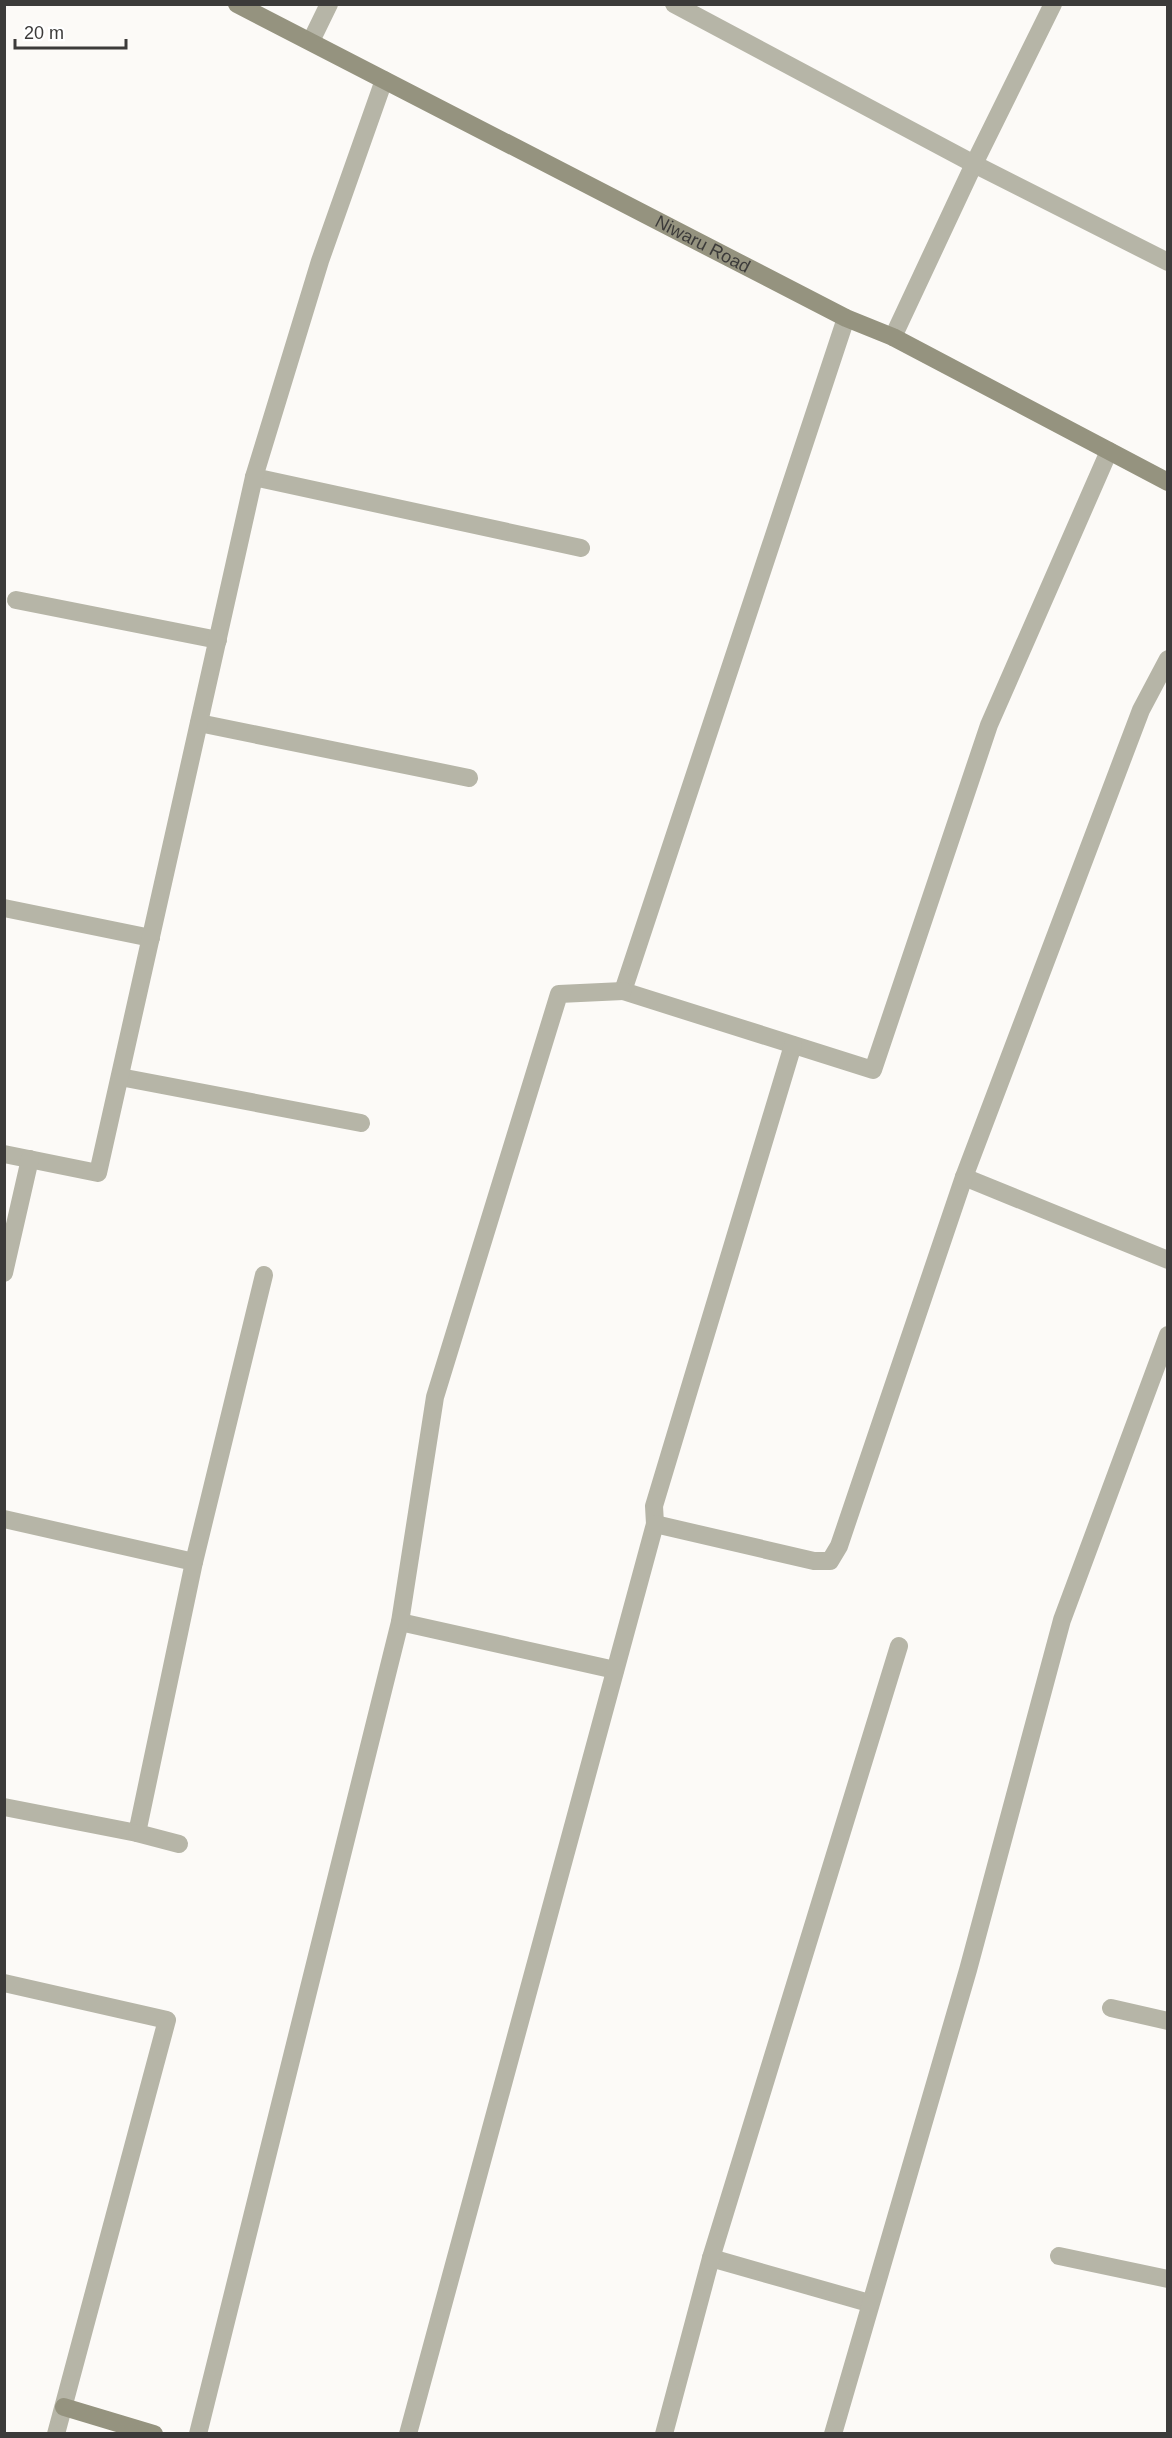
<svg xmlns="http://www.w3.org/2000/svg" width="1172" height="2438" viewBox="0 0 1172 2438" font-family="Helvetica,sans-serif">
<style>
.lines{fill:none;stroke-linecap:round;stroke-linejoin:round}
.street{stroke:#b6b5a7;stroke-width:18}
.secondary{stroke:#95937f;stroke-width:18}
.labels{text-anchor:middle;stroke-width:6;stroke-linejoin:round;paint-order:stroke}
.street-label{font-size:18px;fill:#3c3b3a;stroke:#fff}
</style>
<rect width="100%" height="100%" fill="#fcfaf7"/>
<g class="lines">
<!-- street -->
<g class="street">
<polyline points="674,4 974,164 1168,262"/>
<polyline points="311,41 329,4"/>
<polyline points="846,318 623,991 873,1070 989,725 1109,451"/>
<polyline points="893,337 974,164 1053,4"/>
<polyline points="254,477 581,548"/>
<polyline points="16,600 218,640"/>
<polyline points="199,723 469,778"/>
<polyline points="4,908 151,938"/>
<polyline points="120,1077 361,1123"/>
<polyline points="4,1154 98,1173 254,477 320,261 384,80"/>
<polyline points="964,1177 1168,1260"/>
<polyline points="4,1273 30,1159"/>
<polyline points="4,1519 194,1562"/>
<polyline points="655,1524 654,1506 793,1045"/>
<polyline points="400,1622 615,1670"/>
<polyline points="4,1807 137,1833 194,1562 264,1275"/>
<polyline points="137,1833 179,1844"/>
<polyline points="4,1983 167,2020 56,2434"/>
<polyline points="1111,2008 1168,2021"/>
<polyline points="1059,2256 1168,2279"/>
<polyline points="711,2258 869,2303"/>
<polyline points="198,2434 400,1622 435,1397 559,994 623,991"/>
<polyline points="408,2434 655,1524 814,1561 830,1561 839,1546 964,1177 1141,710 1168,659"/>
<polyline points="664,2434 711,2258 899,1646"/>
<polyline points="833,2434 968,1970 1062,1620 1168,1335"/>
</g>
<!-- secondary -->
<g class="secondary">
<path id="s1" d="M237,4L846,318L893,337L1168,482"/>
<polyline points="64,2407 154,2434"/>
</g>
</g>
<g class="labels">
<!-- street labels -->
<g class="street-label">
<text dy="6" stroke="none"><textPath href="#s1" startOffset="524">Niwaru Road</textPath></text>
</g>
</g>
<!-- border -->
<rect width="1172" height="2438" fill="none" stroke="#3c3b3a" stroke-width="12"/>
<!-- scale -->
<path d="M15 39v9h111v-9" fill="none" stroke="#3c3b3a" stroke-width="3"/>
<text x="24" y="39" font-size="18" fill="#3c3b3a" stroke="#ffffff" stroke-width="4.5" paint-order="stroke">20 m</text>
</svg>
